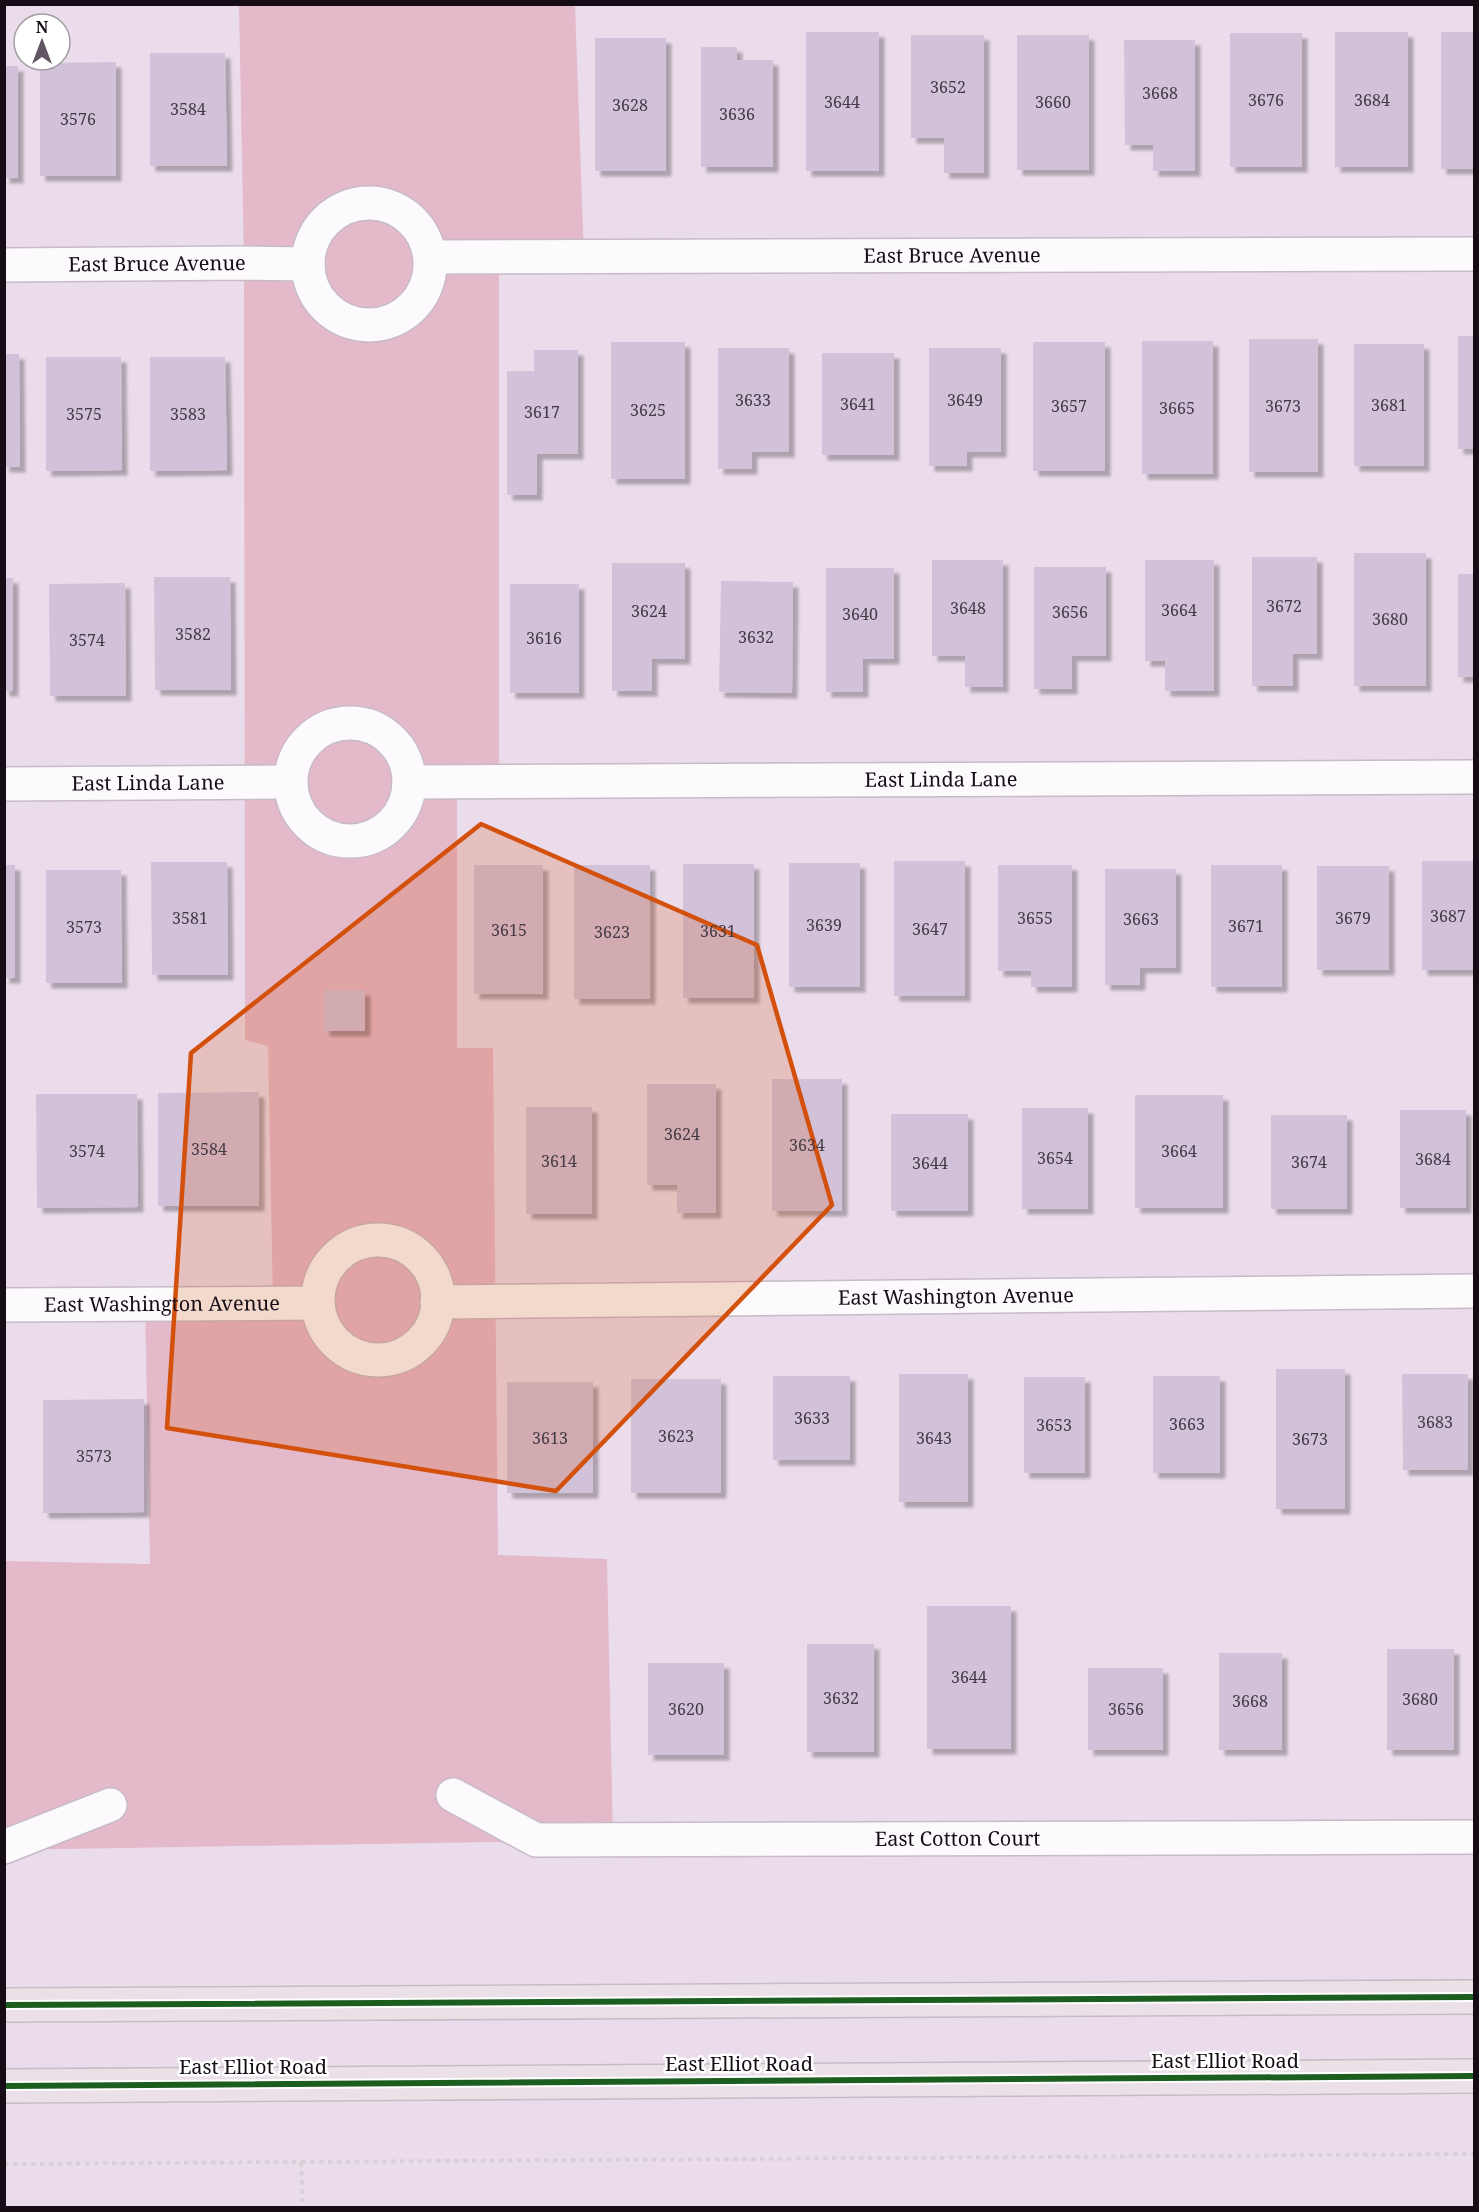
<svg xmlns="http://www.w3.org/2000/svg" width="1479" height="2212" viewBox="0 0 1479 2212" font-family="'Noto Serif',serif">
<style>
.green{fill:#e4baca}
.building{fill:#d1c2d9;filter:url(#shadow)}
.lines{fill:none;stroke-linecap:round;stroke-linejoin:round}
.minor-casing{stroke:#c6bbc7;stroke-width:36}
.major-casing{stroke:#c4bdc4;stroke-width:36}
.path{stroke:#d5d1d5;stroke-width:4;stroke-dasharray:4.5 4.5;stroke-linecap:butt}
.minor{stroke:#fcfafc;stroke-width:33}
.major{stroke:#ebe0e8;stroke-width:33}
.cycleway-casing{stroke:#fff;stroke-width:10}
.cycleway{stroke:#1b5e20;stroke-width:6}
.marked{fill:#d3510d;fill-opacity:0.2;stroke:#d3510d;stroke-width:4.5;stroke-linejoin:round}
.labels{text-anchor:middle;stroke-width:5;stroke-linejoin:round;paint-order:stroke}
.number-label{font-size:16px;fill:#443a46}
.street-label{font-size:20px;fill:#150c15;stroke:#fff}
</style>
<defs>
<filter id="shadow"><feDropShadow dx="5.5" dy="5.5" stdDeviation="1.5" flood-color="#0004"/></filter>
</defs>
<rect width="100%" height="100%" fill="#ebdcec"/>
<!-- green -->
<polygon class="green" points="239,5 575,5 584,257 499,257 499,783 457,783 457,1048 493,1048 498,1555 607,1559 613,1840 5,1850 5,1561 150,1564 145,1304 273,1304 268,1046 245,1040 244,263"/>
<!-- building -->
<g class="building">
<rect x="806" y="32" width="73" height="139"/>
<rect x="1335" y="32" width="73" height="135"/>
<rect x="1441" y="32" width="33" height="137"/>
<rect x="1230" y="33" width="72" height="134"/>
<polygon points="911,35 984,35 984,173 944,173 944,138 911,138"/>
<rect x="1017" y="35" width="72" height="135"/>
<rect x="595" y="38" width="71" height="133"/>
<polygon points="1124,40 1195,40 1195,171 1153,171 1153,145 1125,145"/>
<polygon points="701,47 737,47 737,60 773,60 773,167 701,167"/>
<polygon points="150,53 225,53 227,166 150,166"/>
<polygon points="116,62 116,176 40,176 40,63"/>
<rect x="4" y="66" width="14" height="112"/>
<rect x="1458" y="336" width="16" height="113"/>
<rect x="1249" y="339" width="69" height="133"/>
<rect x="1142" y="341" width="71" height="133"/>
<rect x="611" y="342" width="74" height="137"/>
<rect x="1033" y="342" width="72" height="129"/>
<rect x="1354" y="344" width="70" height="122"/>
<polygon points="718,348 789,348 789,452 752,452 752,469 718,469"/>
<polygon points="929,348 1001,348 1001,452 967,452 967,466 929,466"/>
<polygon points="534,350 578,350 578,454 537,454 537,495 507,495 507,371 534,371"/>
<rect x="822" y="353" width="72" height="102"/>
<polygon points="4,354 19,354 20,467 4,467"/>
<polygon points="46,357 121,357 122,470 46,471"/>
<polygon points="150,357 225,357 227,470 150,471"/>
<rect x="1354" y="553" width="72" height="133"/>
<polygon points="1252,557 1317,557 1317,654 1293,654 1293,686 1252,686"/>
<polygon points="932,560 1003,560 1003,687 965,687 965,656 932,656"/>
<polygon points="1145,560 1214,560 1214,691 1165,691 1165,661 1145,661"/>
<polygon points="612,563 685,563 685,659 652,659 652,691 612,691"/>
<polygon points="1034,567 1106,567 1106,656 1072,656 1072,689 1034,689"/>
<polygon points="826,568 894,568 894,659 863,659 863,692 826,692"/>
<rect x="1458" y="574" width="16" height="103"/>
<polygon points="154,577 230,577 231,690 155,690"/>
<rect x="4" y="578" width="9" height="113"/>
<polygon points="721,581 793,582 792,693 719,692"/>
<polygon points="125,583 126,696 50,696 49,584"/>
<rect x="510" y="584" width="69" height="109"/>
<rect x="894" y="861" width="71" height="135"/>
<rect x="1422" y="861" width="52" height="109"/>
<polygon points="151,862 227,862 228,975 152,975"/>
<rect x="789" y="863" width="71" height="124"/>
<rect x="683" y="864" width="71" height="134"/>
<rect x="4" y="865" width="11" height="113"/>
<rect x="474" y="865" width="69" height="129"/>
<rect x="574" y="865" width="76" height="134"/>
<polygon points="998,865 1072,865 1072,987 1031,987 1031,971 998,971"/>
<rect x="1211" y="865" width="71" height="122"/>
<rect x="1317" y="866" width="72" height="104"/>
<polygon points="1105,869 1176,869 1176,968 1140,968 1140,985 1105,985"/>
<polygon points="46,870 121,870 122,983 46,983"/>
<rect x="324" y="990" width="41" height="41"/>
<rect x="772" y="1079" width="70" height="132"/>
<polygon points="647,1084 716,1084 716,1213 677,1213 677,1185 647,1185"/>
<polygon points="259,1092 259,1206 158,1206 158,1093"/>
<polygon points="36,1094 137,1094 138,1207 37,1208"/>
<rect x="1135" y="1095" width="88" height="113"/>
<rect x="526" y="1107" width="66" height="107"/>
<rect x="1022" y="1108" width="66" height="101"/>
<rect x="1400" y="1110" width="66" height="98"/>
<rect x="891" y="1114" width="77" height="97"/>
<rect x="1271" y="1115" width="76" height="94"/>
<rect x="1276" y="1369" width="69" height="140"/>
<rect x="899" y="1374" width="69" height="128"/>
<polygon points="1402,1374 1468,1374 1468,1470 1403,1470"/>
<rect x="773" y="1376" width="77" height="84"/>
<rect x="1153" y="1376" width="67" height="97"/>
<rect x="1024" y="1377" width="61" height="96"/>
<rect x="631" y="1379" width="90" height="114"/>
<rect x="507" y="1382" width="86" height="111"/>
<polygon points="144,1399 144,1512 43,1513 43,1400"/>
<rect x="927" y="1606" width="84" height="143"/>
<rect x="807" y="1644" width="67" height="108"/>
<rect x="1387" y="1649" width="67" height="101"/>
<rect x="1219" y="1653" width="63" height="97"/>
<rect x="648" y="1663" width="76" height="92"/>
<rect x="1088" y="1668" width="75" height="82"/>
</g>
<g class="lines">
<defs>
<g id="minor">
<circle cx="369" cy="264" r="61"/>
<path id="s1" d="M430,257L1474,254"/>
<path id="s2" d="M4,265L244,263L308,264"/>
<circle cx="350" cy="782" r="59"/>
<path id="s3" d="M409,782L1474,777"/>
<path id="s4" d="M4,784L290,782"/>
<circle cx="378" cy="1300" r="60"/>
<path id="s5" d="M437,1302L1474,1291"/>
<path id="s6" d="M4,1305L318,1303"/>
<path id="s7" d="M453,1795L536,1840L1474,1837"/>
<polyline points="4,1847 110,1805"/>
</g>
<g id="major">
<polyline points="4,2005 1474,1997"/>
<polyline points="4,2086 1474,2076"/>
</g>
</defs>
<!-- minor casing -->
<use href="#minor" class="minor-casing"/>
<!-- major casing -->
<use href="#major" class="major-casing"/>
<!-- path -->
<g class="path">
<polyline points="301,2162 303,2208"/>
<polyline points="4,2164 1474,2154"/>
</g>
<!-- minor -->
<use href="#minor" class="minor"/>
<!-- major -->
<use href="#major" class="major"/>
<defs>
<g id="cycleway">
<polyline points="4,2005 1474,1997"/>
<polyline points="4,2086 1474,2076"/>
</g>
</defs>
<!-- cycleway casing -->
<use href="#cycleway" class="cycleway-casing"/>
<!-- cycleway -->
<use href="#cycleway" class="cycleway"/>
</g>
<!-- marked area -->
<path class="marked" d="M481,824L757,945L832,1205L556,1491L167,1428L191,1053Z"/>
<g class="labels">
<!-- number labels -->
<g class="number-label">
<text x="948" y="93">3652</text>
<text x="1160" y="99">3668</text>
<text x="1266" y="106">3676</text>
<text x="1372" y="106">3684</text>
<text x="842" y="108">3644</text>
<text x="1053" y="108">3660</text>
<text x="630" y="111">3628</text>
<text x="188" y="115">3584</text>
<text x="737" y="120">3636</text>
<text x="78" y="125">3576</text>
<text x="753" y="406">3633</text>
<text x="965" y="406">3649</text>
<text x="858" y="410">3641</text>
<text x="1389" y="411">3681</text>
<text x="1069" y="412">3657</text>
<text x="1283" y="412">3673</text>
<text x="1177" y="414">3665</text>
<text x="648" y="416">3625</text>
<text x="542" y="418">3617</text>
<text x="84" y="420">3575</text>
<text x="188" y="420">3583</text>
<text x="1284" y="612">3672</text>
<text x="968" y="614">3648</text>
<text x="1179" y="616">3664</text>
<text x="649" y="617">3624</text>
<text x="1070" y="618">3656</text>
<text x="860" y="620">3640</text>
<text x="1390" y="625">3680</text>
<text x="193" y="640">3582</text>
<text x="756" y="643">3632</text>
<text x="544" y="644">3616</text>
<text x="87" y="646">3574</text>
<text x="1448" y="922">3687</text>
<text x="190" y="924">3581</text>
<text x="1035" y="924">3655</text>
<text x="1353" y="924">3679</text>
<text x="1141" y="925">3663</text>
<text x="824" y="931">3639</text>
<text x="1246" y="932">3671</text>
<text x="84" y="933">3573</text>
<text x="930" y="935">3647</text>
<text x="509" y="936">3615</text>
<text x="718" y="937">3631</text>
<text x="612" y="938">3623</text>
<text x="682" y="1140">3624</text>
<text x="807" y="1151">3634</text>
<text x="209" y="1155">3584</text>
<text x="87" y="1157">3574</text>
<text x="1179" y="1157">3664</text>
<text x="1055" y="1164">3654</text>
<text x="1433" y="1165">3684</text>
<text x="559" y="1167">3614</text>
<text x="1309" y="1168">3674</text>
<text x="930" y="1169">3644</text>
<text x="812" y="1424">3633</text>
<text x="1435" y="1428">3683</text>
<text x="1187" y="1430">3663</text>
<text x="1054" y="1431">3653</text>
<text x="676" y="1442">3623</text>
<text x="550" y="1444">3613</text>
<text x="934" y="1444">3643</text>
<text x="1310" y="1445">3673</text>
<text x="94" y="1462">3573</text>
<text x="969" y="1683">3644</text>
<text x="841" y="1704">3632</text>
<text x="1420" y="1705">3680</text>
<text x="1250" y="1707">3668</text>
<text x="686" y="1715">3620</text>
<text x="1126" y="1715">3656</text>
</g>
<!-- street labels -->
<g class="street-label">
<text dy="7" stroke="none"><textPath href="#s1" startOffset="522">East Bruce Avenue</textPath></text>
<text dy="7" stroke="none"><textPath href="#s2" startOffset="153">East Bruce Avenue</textPath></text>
<text dy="7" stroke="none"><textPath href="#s3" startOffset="532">East Linda Lane</textPath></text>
<text dy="7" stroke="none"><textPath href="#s4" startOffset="144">East Linda Lane</textPath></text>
<text dy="7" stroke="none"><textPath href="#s5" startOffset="519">East Washington Avenue</textPath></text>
<text dy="7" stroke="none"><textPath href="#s6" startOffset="158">East Washington Avenue</textPath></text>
<text dy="7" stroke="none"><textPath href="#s7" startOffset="516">East Cotton Court</textPath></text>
<text x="1225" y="2068">East Elliot Road</text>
<text x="739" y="2071">East Elliot Road</text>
<text x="253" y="2074">East Elliot Road</text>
</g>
</g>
<!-- border -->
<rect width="1479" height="2212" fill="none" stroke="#150c15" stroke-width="12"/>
<!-- north arrow -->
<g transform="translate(42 42)"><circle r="28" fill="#ffffff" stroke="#a19ea1" stroke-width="1.5"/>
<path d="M0-4.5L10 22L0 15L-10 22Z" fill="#605560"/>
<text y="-9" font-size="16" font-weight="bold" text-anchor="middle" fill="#150c15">N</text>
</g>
</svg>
